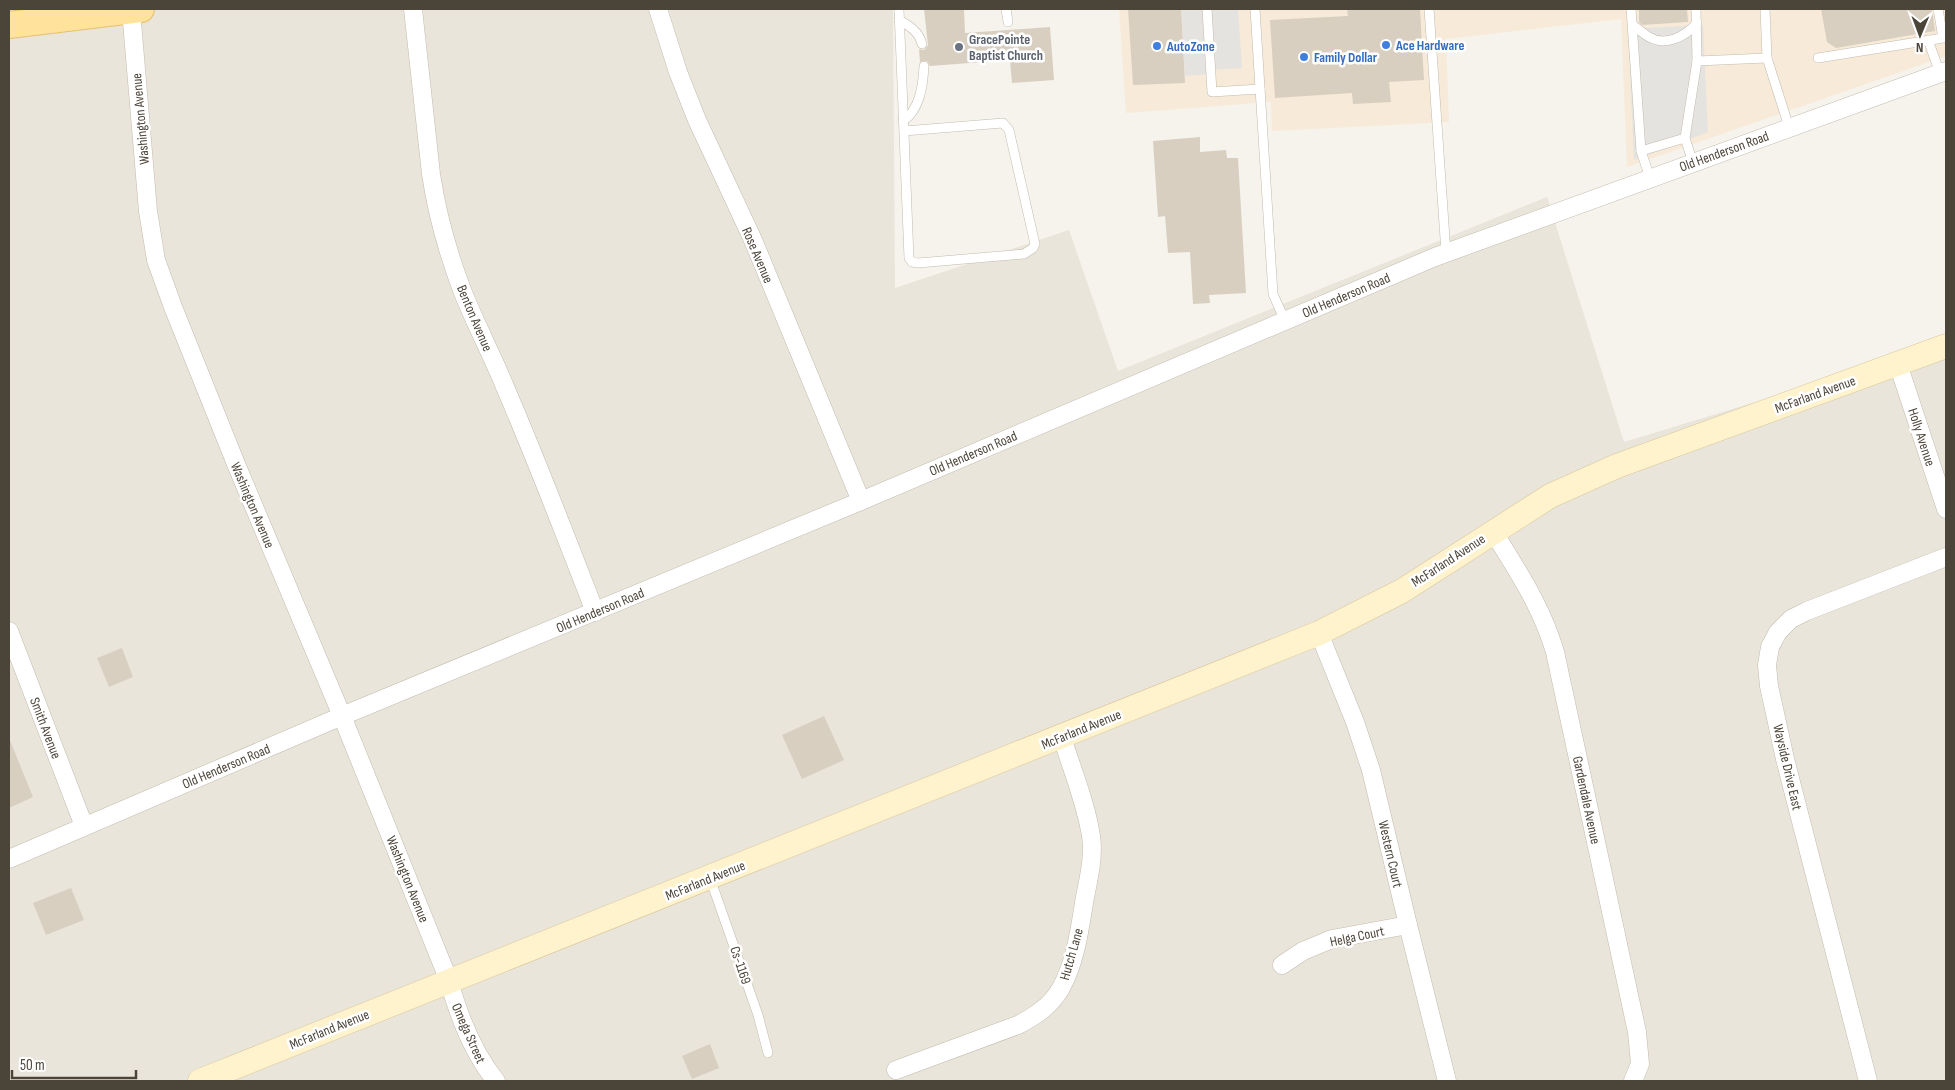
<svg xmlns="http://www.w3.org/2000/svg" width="1955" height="1090" viewBox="0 0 1955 1090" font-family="'Sofia Sans Condensed',sans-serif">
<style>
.residential{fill:#eae5da}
.commercial{fill:#f7ead8}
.parking{fill:#e5e3e0}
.building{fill:#d8cfc1}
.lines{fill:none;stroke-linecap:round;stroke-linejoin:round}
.lane-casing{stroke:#c2bbae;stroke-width:10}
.street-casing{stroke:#c2bbae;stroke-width:19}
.secondary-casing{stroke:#d6c79b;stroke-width:25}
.primary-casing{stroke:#e6c16a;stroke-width:28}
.lane{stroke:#fff;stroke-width:9}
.street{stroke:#fff;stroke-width:18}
.secondary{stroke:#fff3cd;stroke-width:24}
.primary{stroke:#ffe39c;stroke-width:26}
.shop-dot{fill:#3f7fe0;stroke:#fff;stroke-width:2}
.worship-dot{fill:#6b7280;stroke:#fff;stroke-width:2}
.labels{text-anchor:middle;stroke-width:5;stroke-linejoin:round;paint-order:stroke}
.worship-label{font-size:14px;font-weight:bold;fill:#5b616d;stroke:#fff;text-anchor:start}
.shop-label{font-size:14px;font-weight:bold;fill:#366cbe;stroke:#fff;text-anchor:start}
.street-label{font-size:14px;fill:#4b4439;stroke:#fff}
</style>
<rect width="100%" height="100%" fill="#f6f3ec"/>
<!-- residential -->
<polygon class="residential" points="9,9 893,9 895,288 1069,230 1118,371 1547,197 1624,442 1946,344 1946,1081 9,1081"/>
<!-- commercial -->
<polygon class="commercial" points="1119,9 1946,9 1946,56 1627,167 1621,19 1446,39 1449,122 1272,131 1271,102 1126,113"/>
<!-- parking -->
<g class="parking">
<polygon points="1181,9 1238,9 1242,68 1211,70 1211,74 1185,76"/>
<polygon points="1703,25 1708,132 1634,160 1628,29"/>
</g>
<!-- building -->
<g class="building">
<polygon points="924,9 964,9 965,33 1050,27 1054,80 1012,83 1010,60 930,66 927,61 920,62 919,49 924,50 928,45"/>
<polygon points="1128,9 1181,9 1185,83 1133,85"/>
<polygon points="1347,9 1420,9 1424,80 1389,82 1391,102 1353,104 1352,93 1275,98 1270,20 1348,16"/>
<polygon points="1639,9 1687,9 1688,22 1642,25 1639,22"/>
<polygon points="1821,9 1932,9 1935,31 1836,48 1827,42"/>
<polygon points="1200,137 1200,152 1226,150 1227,158 1238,158 1246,293 1209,295 1210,303 1193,304 1190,252 1168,253 1165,216 1158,217 1153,141"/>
<polygon points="122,648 133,677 109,687 97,658"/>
<polygon points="824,716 844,760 802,779 782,735"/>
<polygon points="9,738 33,797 9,808"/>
<polygon points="71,888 84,920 46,935 33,903"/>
<polygon points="710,1044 719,1068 692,1079 682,1056"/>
</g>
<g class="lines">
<defs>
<g id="lane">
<polyline points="899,9 909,258 912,262 918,263 1024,254 1033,248 1035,244 1009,130 1003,123 904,131"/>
<polyline points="1006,9 1008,22"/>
<polyline points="1207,9 1212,92 1260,89"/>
<polyline points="1255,9 1273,294 1285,321"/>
<polyline points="1429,9 1446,253"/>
<polyline points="1631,9 1641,151 1650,178"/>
<polyline points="1765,9 1767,58 1789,127"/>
<path d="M899,20C910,26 919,32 922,44"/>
<path d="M1633,25C1638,29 1644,34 1649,37C1666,47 1686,36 1697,23"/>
<polyline points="1928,40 1940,73"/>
<polyline points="1818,58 1943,38 1938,9"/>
<polyline points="1697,61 1767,58"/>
<path d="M903,121C920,110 923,85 924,66"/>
<polyline points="1641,151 1685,138"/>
<polyline points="1693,163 1685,138 1697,61 1696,9"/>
<polyline points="710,878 758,1015 768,1053"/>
</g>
<g id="street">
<path d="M413,9L431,174C437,214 448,253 462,290C475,323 492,355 505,387C537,461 566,537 595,612"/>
<polyline points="658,9 678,72 697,120 753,240 861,501"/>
<path d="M131,10L148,211L156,260L173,307L236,464L342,716L449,981C459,1017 473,1053 496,1081"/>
<polyline points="1898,364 1946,509"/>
<path d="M1493,531C1518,572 1541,605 1555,652L1637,1032L1640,1064L1633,1081"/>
<polyline points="9,631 84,826"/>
<polyline points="1319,633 1355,722 1371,770 1408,925 1447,1081"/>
<polyline points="9,859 342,716 861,501 1435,257 1946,71"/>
<polyline points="1282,965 1303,951 1332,939 1408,925"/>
<path d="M896,1070L1018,1025C1035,1016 1051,1006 1061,988C1076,961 1080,927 1085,897C1089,877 1094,856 1091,836C1086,803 1072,770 1062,737"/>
<polyline points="1868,1081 1785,759 1769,686 1767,665 1770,647 1778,632 1791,619 1807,611 1946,557"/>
</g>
<polyline id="secondary" points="200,1081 1319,633 1402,591 1550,496 1617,466 1946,346"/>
<polyline id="primary" points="9,25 141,9"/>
</defs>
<!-- lane casing -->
<use href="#lane" class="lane-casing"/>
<!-- street casing -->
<use href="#street" class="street-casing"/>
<!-- secondary casing -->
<use href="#secondary" class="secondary-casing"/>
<!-- primary casing -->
<use href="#primary" class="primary-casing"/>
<!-- lane -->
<use href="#lane" class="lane"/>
<!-- street -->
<use href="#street" class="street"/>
<!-- secondary -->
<use href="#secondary" class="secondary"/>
<!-- primary -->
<use href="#primary" class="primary"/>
</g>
<!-- markers -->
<g class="shop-dot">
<circle cx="1386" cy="45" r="5"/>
<circle cx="1157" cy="46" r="5"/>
<circle cx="1304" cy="57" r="5"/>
</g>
<circle class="worship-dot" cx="959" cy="47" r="5"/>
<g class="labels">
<!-- worship labels -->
<g class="worship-label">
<text x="969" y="44">GracePointe<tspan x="969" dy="16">Baptist Church</tspan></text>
</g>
<!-- shop labels -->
<g class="shop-label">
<text x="1396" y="50">Ace Hardware</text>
<text x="1167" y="51">AutoZone</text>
<text x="1314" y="62">Family Dollar</text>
</g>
<!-- street labels -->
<g class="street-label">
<text transform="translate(140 119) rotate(-95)" y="5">Washington Avenue</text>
<text transform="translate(1724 151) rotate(-20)" y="5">Old Henderson Road</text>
<text transform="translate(758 255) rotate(67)" y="5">Rose Avenue</text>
<text transform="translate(1346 295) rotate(-23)" y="5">Old Henderson Road</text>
<text transform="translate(475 318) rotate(67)" y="5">Benton Avenue</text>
<text transform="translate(1815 394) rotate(-20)" y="5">McFarland Avenue</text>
<text transform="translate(1922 437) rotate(72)" y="5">Holly Avenue</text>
<text transform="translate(973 453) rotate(-23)" y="5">Old Henderson Road</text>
<text transform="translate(253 505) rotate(67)" y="5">Washington Avenue</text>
<text transform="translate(1448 560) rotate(-33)" y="5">McFarland Avenue</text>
<text transform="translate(600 610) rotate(-23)" y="5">Old Henderson Road</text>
<text transform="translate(46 728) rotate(69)" y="5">Smith Avenue</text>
<text transform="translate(1081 729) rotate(-22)" y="5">McFarland Avenue</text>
<text transform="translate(226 766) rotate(-23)" y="5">Old Henderson Road</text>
<text transform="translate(1788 767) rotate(77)" y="5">Wayside Drive East</text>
<text transform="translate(1587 800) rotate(78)" y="5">Gardendale Avenue</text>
<text transform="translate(1391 854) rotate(77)" y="5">Western Court</text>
<text transform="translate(408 879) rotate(68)" y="5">Washington Avenue</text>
<text transform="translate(705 880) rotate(-22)" y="5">McFarland Avenue</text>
<text transform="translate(1357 936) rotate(-12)" y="5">Helga Court</text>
<text transform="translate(1071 954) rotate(-74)" y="5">Hutch Lane</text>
<text transform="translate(741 965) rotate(71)" y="5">Cs-1169</text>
<text transform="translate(329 1029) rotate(-22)" y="5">McFarland Avenue</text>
<text transform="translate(469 1033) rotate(66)" y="5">Omega Street</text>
</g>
</g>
<!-- border -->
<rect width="1955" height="1090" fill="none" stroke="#4b4439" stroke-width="20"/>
<!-- north arrow -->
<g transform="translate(1920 35) rotate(181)" stroke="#ffffff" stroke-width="4" paint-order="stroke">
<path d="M0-4L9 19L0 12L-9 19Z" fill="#4b4439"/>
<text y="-8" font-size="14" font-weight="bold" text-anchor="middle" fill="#4b4439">N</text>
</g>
<!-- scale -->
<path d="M12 1070v8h124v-8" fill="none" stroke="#4b4439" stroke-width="2.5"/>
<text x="20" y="1070" font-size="15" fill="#4b4439" stroke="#ffffff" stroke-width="4" paint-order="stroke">50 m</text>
</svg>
